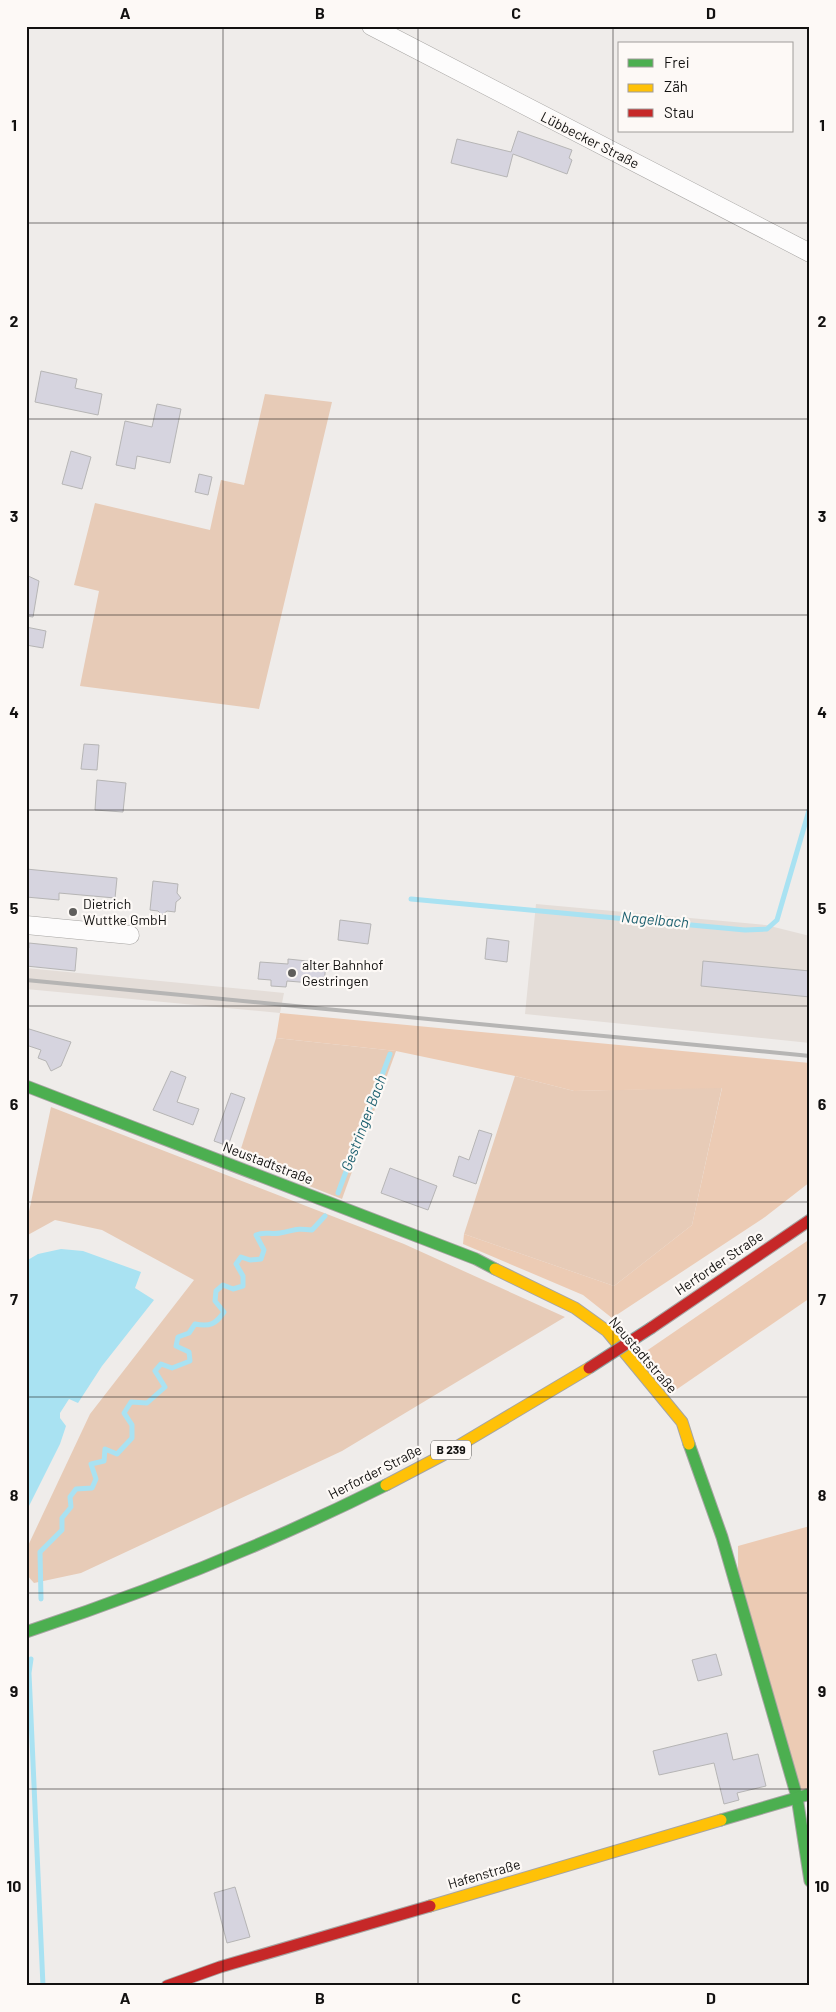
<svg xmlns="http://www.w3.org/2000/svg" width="836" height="2012" viewBox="0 0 836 2012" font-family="Barlow,sans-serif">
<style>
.built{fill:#e4ddd8}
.green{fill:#e7cbb7}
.forest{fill:#eccbb4}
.water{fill:#a9e2f2}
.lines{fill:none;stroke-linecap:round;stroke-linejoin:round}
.stream{stroke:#a9e2f2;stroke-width:5}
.building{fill:#d6d4df;stroke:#b6b5b5}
.street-casing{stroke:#a6a4a2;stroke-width:19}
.fast-casing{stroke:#a6a4a2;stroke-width:13}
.slow-casing{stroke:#a6a4a2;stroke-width:13}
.jam-casing{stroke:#a6a4a2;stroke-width:13}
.street{stroke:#fdfcfc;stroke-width:18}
.fast{stroke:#4caf50;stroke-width:11}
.slow{stroke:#ffc107;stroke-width:11}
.jam{stroke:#c62828;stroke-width:11}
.rail{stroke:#b6b5b4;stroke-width:4}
.jam-bridge-casing{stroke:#8da4a2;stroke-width:13;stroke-linecap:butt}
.jam-bridge{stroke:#c62828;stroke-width:11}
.grid{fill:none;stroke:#121110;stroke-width:1;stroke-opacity:0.55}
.poi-dot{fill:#5f5e5c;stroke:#fdf9f6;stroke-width:2}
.labels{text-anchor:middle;stroke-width:4.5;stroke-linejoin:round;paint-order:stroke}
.shield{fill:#fdf9f6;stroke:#585755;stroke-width:1}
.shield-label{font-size:12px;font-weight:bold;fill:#121110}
.street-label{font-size:14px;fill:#121110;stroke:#fdf9f6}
.poi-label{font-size:14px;fill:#121110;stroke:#fdf9f6;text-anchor:start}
.water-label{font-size:15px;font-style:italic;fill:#1e6170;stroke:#fdf9f6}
.neatline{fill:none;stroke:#121110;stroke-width:2}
.grid-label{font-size:16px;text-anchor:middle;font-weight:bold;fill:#121110}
</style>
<rect width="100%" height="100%" fill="#efecea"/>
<!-- built -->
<g class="built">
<polygon points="536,904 766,925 810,936 810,1043 525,1014"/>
<polygon points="26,968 284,993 280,1013 26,989"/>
</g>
<!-- green -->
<g class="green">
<polygon points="265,394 332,402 259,709 80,686 99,591 74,585 95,503 210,530 221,480 244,485"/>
<polygon points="276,1038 396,1051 342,1199 238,1158"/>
<polygon points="515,1076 574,1091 722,1087 692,1225 614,1286 464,1234"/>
<polygon points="51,1107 404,1244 565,1317 342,1451 81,1573 34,1583 26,1574 26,1550 90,1414 194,1280 102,1230 55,1220 26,1236 26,1226"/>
<polygon points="26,1862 29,1986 26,1986"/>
</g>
<!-- forest -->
<g class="forest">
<polygon points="280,1013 810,1063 810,1182 765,1217 612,1318 583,1295 463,1244 464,1234 614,1286 692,1225 722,1088 574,1091 515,1076 396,1051 276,1038"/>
<polygon points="810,1239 810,1298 670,1394 639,1356"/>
<polygon points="810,1526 810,1789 800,1792 738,1573 738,1546"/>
</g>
<!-- water -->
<polygon class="water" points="61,1249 83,1251 141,1272 135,1288 154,1300 102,1366 78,1403 69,1399 60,1413 60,1418 66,1426 60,1444 26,1512 26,1261 38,1254"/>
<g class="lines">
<!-- stream -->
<g class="stream">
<polyline points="411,899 745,930 767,929 777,920 810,807"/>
<polyline points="338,1193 390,1054"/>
<path d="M41,1599L40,1552L62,1530V1518L71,1507L70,1497L76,1489L92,1488L96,1479L91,1464L104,1461L105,1449L117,1454L132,1438V1425L124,1413L131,1402L147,1403L165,1387L155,1371L161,1364L172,1368L190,1361L189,1352L176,1346L178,1337L189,1333L195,1324C210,1327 216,1324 224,1312L215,1301L216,1291L223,1285L233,1289L243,1286V1276L236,1264L241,1257L250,1260L261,1259L264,1250L256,1235C265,1231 271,1235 280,1233C296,1230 295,1228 312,1230L325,1216"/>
<polyline points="31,1659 29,1673 43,1986"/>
</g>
</g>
<!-- building -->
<g class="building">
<polygon points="518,131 572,150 569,158 572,160 567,174 513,154 507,177 451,163 457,139 511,152"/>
<polygon points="41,371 77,379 75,388 102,394 98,415 35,402"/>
<polygon points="157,404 181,409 170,463 137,456 135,469 116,465 125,421 152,427"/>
<polygon points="71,451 91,457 82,489 62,484"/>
<polygon points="199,474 212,477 208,495 195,492"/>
<polygon points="26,575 39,581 33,617 26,616"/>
<polygon points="26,627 46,631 43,648 26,645"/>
<polygon points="84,744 99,745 97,770 81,769"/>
<polygon points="97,780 126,783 123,812 95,810"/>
<polygon points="26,869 117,878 115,898 59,893 59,900 26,897"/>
<polygon points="153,881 178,884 177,893 181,898 176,902 175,912 167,911 162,915 158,911 150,910"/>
<polygon points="340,920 371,924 368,944 338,940"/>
<polygon points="487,938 509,941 507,962 485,959"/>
<polygon points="29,943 77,948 75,971 26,966 26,947 29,948"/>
<polygon points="288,959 326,963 324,984 287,981 286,987 271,986 271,980 258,979 260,962 288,964"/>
<polygon points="703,961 810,971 810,997 701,986"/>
<polygon points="26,1028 71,1042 61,1066 51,1071 46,1061 38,1058 41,1050 26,1045"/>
<polygon points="171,1071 186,1077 177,1102 199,1109 193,1125 153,1110"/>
<polygon points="231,1093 245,1098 228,1146 214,1141"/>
<polygon points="479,1130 492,1134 476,1184 453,1176 459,1156 469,1160"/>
<polygon points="390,1168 437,1186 428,1210 381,1193"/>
<polygon points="716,1654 722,1675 698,1681 692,1660"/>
<polygon points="727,1733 733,1760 758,1754 766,1786 737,1793 739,1800 724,1804 714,1763 659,1775 653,1751"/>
<polygon points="235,1887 250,1937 227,1943 214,1893"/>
</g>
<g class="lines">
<defs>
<g id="street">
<polyline points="371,26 810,253"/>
<polyline points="26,925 130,935"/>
</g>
<g id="fast">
<polyline points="26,1086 476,1259 495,1269"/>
<polyline points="689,1444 722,1537 797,1797 810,1881"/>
<path d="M26,1632C150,1591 270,1543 386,1485"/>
<polyline points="721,1820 810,1794"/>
</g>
<g id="slow">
<polyline points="495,1269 575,1308 607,1331 682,1422 689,1444"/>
<polyline points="386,1485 443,1455 589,1368"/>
<polyline points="430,1906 721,1820"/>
</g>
<g id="jam">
<polyline points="651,1328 810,1220"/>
<polyline points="167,1986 220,1967 430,1906"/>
</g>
</defs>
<!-- street casing -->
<use href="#street" class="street-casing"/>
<!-- fast casing -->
<use href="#fast" class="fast-casing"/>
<!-- slow casing -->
<use href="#slow" class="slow-casing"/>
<!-- jam casing -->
<use href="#jam" class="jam-casing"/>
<!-- street -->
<use href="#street" class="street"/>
<!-- fast -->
<use href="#fast" class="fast"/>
<!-- slow -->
<use href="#slow" class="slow"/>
<!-- jam -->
<use href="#jam" class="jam"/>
<!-- rail -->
<polyline class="rail" points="26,980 810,1056"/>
<defs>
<polyline id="jam-bridge" points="589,1368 651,1328"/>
</defs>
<!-- jam-bridge casing -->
<use href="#jam-bridge" class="jam-bridge-casing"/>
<!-- jam-bridge -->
<use href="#jam-bridge" class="jam-bridge"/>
</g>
<!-- grid -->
<path class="grid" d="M223,26V1986M418,26V1986M613,26V1986M26,223H810M26,419H810M26,615H810M26,810H810M26,1006H810M26,1202H810M26,1397H810M26,1593H810M26,1789H810"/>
<!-- markers -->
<g class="poi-dot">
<circle cx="73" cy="912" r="5"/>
<circle cx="292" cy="973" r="5"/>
</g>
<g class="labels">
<!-- shield labels -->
<rect class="shield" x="431" y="1440.5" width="40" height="19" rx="4"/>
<g class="shield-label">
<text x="451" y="1454">B 239</text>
</g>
<!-- street labels -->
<g class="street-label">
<text transform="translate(590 140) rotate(27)" y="5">Lübbecker Straße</text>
<text transform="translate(268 1163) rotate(21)" y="5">Neustadtstraße</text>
<text transform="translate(719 1263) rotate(-34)" y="5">Herforder Straße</text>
<text transform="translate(643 1355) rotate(49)" y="5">Neustadtstraße</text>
<text transform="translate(375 1472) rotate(-27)" y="5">Herforder Straße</text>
<text transform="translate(484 1874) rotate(-16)" y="5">Hafenstraße</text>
</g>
<!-- poi labels -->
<g class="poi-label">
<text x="83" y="909">Dietrich<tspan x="83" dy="16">Wuttke GmbH</tspan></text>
<text x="302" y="970">alter Bahnhof<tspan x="302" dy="16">Gestringen</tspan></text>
</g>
<!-- water labels -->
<g class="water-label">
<text transform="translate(655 920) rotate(5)" y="5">Nagelbach</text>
<text transform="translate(364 1123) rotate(-69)" y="5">Gestringer Bach</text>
</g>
</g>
<!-- border -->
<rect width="836" height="2012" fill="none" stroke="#fdf9f6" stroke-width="55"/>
<!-- legend -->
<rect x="618" y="42" width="175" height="90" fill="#fdf9f6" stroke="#9f9c9a"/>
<rect x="628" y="59" width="25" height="8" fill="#4caf50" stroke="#9f9c9a"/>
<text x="664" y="68" font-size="15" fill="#121110">Frei</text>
<rect x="628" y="84" width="25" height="8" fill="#ffc107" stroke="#9f9c9a"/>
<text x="664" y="92" font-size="15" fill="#121110">Zäh</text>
<rect x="628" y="109" width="25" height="8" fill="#c62828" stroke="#9f9c9a"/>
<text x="664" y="118" font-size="15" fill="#121110">Stau</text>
<rect x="28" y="28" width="780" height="1956" class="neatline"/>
<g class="grid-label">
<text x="125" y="19">A</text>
<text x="320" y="19">B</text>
<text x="516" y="19">C</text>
<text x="711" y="19">D</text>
<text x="14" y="131">1</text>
<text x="822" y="131">1</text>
<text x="14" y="327">2</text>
<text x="822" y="327">2</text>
<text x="14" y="522">3</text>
<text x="822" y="522">3</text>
<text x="14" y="718">4</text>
<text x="822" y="718">4</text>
<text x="14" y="914">5</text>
<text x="822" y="914">5</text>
<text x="14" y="1110">6</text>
<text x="822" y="1110">6</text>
<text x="14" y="1305">7</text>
<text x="822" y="1305">7</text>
<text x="14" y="1501">8</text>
<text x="822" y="1501">8</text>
<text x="14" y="1697">9</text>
<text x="822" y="1697">9</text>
<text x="14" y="1892">10</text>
<text x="822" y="1892">10</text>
<text x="125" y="2004">A</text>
<text x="320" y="2004">B</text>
<text x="516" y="2004">C</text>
<text x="711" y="2004">D</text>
</g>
</svg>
